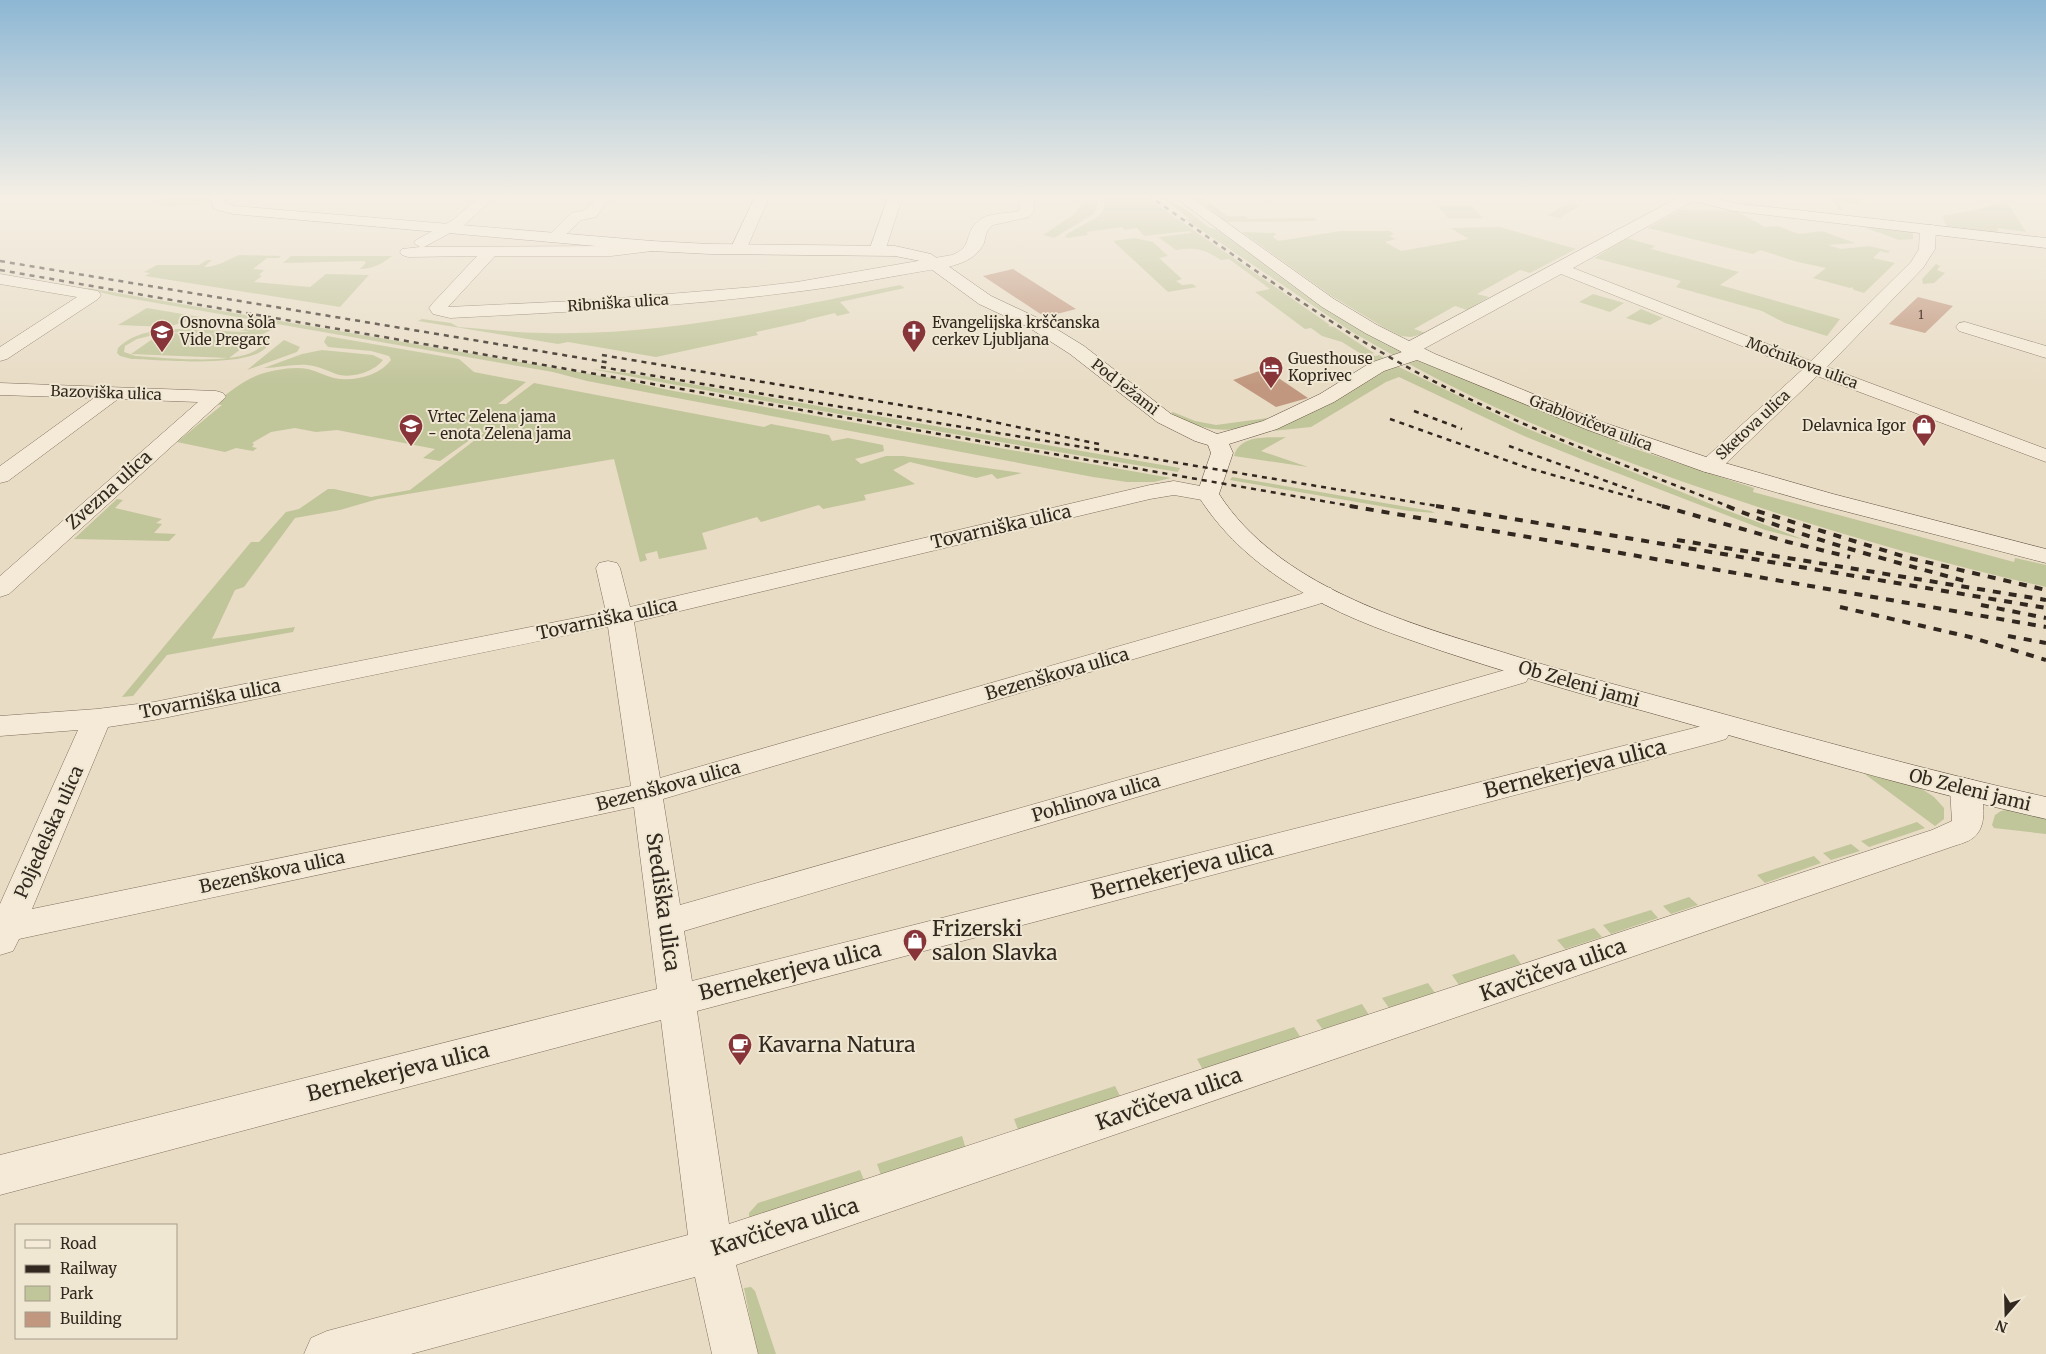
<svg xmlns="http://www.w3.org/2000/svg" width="2046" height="1354" viewBox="0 0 2046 1354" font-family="Merriweather,serif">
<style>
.green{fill:#c1c59a;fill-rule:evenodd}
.building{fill:#c1987f}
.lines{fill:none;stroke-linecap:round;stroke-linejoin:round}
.street-casing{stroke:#806f5d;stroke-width:1}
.secondary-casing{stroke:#625040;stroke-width:1}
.street{fill:#f4ead7;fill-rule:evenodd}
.secondary{fill:#f4ead7;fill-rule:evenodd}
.rail-far1{stroke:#32281f;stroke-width:2.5;stroke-dasharray:5 5;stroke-linecap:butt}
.rail{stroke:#32281f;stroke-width:4;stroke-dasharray:8 8;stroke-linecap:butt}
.labels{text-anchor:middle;stroke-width:4;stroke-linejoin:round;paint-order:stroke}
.far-number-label{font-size:12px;fill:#564437}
.far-street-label{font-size:15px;fill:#32281f;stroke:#f0e7d3}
.far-poi-label{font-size:15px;fill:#32281f;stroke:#f0e7d3;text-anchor:start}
.street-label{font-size:18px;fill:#32281f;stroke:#f0e7d3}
.near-street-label{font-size:21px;fill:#32281f;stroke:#f0e7d3}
.near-poi-label{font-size:21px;fill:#32281f;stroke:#f0e7d3;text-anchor:start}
</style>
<rect width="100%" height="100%" fill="#e8dcc5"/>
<!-- green -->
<g class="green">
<polygon points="175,195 206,195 208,201 197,205 157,206 171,196"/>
<path d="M1106,195H1143L1330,325L1328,326L1334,327L1374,353L1372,354L1375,356L1379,355L1387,360L1374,362L1342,342L1322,336L1311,328L1305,329L1255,292L1270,289L1229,259L1221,260C1204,249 1196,247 1176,250L1158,237L1191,233L1190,231L1144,236L1137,228L1125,230L1122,227L1087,232L1088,235L1067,238L1065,236L1067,234L1099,216L1103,210Z"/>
<polygon points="1157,195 1181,206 1210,228 1216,229 1324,306 1405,352 1398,358 1352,332 1185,219 1189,218"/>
<polygon points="1830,195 1858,196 1864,205 1838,202 1842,210 1839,210"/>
<polygon points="1196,198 1203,198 1227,216 1246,216 1248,219 1315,218 1317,221 1226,222"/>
<polygon points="1084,201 1098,202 1096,210 1092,215 1054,238 1043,235 1073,215"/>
<polygon points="2006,201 2026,232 1997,228 1999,234 1947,227 1942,216 1976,210"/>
<polygon points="1570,202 1582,205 1559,218 1547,215"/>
<polygon points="1438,206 1472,206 1483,218 1448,218"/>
<polygon points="1680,210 1736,211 1765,227 1777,226 1799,234 1822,231 1855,243 1828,245 1841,249 1869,246 1890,251 1888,253 1880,251 1873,258 1895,263 1864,293 1854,290 1852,287 1850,288 1813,278 1826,268 1798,262 1760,250 1753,254 1648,228"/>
<polygon points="1850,222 1909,231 1913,234 1913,239 1899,240"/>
<polygon points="1500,227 1576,249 1530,273 1520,270 1477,294 1489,297 1467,310 1455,306 1414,329 1426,333 1411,337 1401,336 1383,327 1330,295 1242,232 1275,233 1276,234 1273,237 1278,241 1341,231 1390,231 1394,234 1389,236 1396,239 1385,242 1401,251 1469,239 1450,228"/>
<polygon points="1134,238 1153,242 1168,256 1159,258 1182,279 1176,281 1182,285 1192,284 1197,287 1168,292 1113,241"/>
<polygon points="1626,238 1655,246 1651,249 1739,272 1720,285 1840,319 1827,336 1785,323 1762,311 1676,287 1681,281 1595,258"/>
<path d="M239,255L281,256L279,258H267L253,269L264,270L259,275L262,276L254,282L310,287L326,274L369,275L340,307L145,276L150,273L144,272L157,265H199L207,260H212L204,267C217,267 227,260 239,255Z"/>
<path d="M291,256H392C382,264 372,269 360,269L366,263L364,261L283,263Z"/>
<polygon points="1936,264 1940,266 1937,270 1945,273 1934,283 1923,284 1922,279"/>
<path d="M900,285L905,288L840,302L850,313L837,316L835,313L806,320V321L756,332L758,335L656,357L568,342L558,344L418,321L422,319L451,323L458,327C487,329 515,333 544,333C665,336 783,309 900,285Z"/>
<polygon points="88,288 602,376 674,391 1171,478 1154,482 1127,482 1093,477 587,381 553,372 116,296 86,289"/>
<polygon points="1593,294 1624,303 1610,312 1579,302"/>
<polygon points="147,308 200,317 168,327 118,325"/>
<polygon points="1641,309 1663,318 1650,325 1626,318"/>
<path d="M205,318L273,329L263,334L270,338C270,372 155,359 132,359L120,356L117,353L118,348C148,318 212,333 250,332L195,322ZM166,332L255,335L161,333L131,354L229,358L258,336L264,341C255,369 161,357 136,356L124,352L125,346L137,339Z"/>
<path d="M327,336L459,359L474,372L526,382L498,404H506L534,383L764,427L771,424L829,435L832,441L848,438L883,445L884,451L855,459L861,464L886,456H903L1022,473L997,479L992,474L976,478L910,462L893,470L915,484L864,495L866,500L823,509L819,505L761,522L757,517L702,533L707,549L659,559L657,551L645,554L647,560L640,562L614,459L378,499L340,510L295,518L244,587L235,590L212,639L295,627L293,632L167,655L133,696L122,697L251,542H259L286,512L299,509L328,489H334L371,497L410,490L484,433L481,432L440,461L423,458L435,449L337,430L316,432L295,428L271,432L252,443L254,444L252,447L257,448L253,451L236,448L225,452L177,442L222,405L214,404C234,388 251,374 277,370C288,368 298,367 308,369C317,371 325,376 334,378C353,382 379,376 391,360L389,356L371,351L328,347L324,342Z"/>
<polygon points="284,340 300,347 297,352 247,370"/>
<path d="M322,350L373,355L383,360C374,372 351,379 336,374C326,370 318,366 307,365C292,364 278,368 264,368L302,354Z"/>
<path d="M1417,360L1619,441L1617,443L1754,488L1753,492L2014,562L2015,558L2046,565V587C1934,562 1825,530 1716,493C1610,457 1506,417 1407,363Z"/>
<polygon points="1397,366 1516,424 1718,507 1805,540 1765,530 1586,461 1524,436 1399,377 1386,382 1311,427 1272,431 1328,405 1389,368"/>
<path d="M591,369L627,373L1180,468L1178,472C982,439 786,406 591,369Z"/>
<path d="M1173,412L1195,421L1216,425L1268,418C1263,421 1256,423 1250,425C1221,435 1197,428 1171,413Z"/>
<path d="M1286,437L1261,451L1308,467L1234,456C1240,434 1268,438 1286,437Z"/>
<polygon points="1232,477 1431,511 1435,513 1409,511 1230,480"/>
<polygon points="117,499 123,500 115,508 162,519 156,523 162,524 154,533 176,534 169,541 74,539"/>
<polygon points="1858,769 1919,787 1934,797 1944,808 1944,819 1935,826"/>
<polygon points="2011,809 2046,817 2046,834 1994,828 1992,825 1995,815 2001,811"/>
<polygon points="1917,822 1925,828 1869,847 1861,841"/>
<polygon points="1851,844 1860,851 1831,860 1823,853"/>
<polygon points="1814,856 1821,863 1765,883 1757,875"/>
<polygon points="1689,897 1698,905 1671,914 1663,906"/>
<polygon points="1651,910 1658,918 1611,934 1603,925"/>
<polygon points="1594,928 1602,937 1565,949 1557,940"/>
<polygon points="1514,954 1521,964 1459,985 1452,975"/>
<polygon points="1428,983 1435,993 1389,1008 1382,998"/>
<polygon points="1362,1004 1369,1015 1323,1030 1316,1020"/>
<polygon points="1294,1027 1301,1038 1203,1070 1197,1059"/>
<polygon points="1115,1086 1121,1098 1019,1132 1014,1119"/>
<polygon points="962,1136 966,1149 882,1178 877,1164"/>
<polygon points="860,1170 865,1183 749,1221 749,1213 758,1203"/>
<polygon points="751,1287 755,1291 776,1354 757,1354 744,1288"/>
</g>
<!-- building -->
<g class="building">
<polygon points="1013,269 1076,309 1045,317 983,276"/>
<polygon points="1918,297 1953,306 1925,333 1889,324"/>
<polygon points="1265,369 1280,379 1308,398 1276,407 1233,380"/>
</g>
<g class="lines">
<defs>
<g id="street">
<path d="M481,195H497L463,226L424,247L611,246L652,241L658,243L660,246L658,249L652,251L611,256H495L448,307L595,300L754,287L797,282L952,255C973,247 964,234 977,222C987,212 1006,214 1019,211L1020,195H1034V211L1029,217L993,225C986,230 986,235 984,243C977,258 963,263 948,267C897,275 846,286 794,292C680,307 565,312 450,318L433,314L429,308L432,304L477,256L408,257L402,255L400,252L402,249L420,247L414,243L416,240L453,220Z"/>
<polygon points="598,195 612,195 596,217 581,220 559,241 549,241 546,238 571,213 586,210"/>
<polygon points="756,195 770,195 746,250 744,253 732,253 730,250"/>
<polygon points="889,195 903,195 885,251 883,254 871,254 869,251"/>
<polygon points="1683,195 1696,195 1697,197 1695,200 1573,268 1811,361 1911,262 1919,249 1920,228 1923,225 1933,225 1936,228 1935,249 1923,268 1827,367 2046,449 2046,462 1817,376 1718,471 1710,473 1702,471 1699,466 1702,461 1802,370 1561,274 1416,353 1409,355 1402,353 1400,349 1402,345"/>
<polygon points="0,274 92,290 98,291 101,295 98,299 7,359 0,361 0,347 77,297 0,284"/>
<polygon points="1965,322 2046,346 2046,358 1959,331 1956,327 1959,323"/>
<polygon points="0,383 216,391 223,393 226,397 9,594 0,597 0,576 198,402 118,399 8,481 0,483 0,466 94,398 0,395"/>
<path d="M1174,481L1216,489L1219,494L1216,499L1208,501L1174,495L1150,499L634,622L660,778L1301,594C1312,588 1319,585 1331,588L1335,593L1331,598L1319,604L663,799L680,905L1505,670L1510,661L1520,658L1530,661L1534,667L1526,682L684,931L692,981L1702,726L1707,716L1717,713L1727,716C1733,725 1732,730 1726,739L1716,742L697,1011L729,1224L1932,830L1952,821L1950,789L1954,781L1965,778L1976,781C1984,796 1989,826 1973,838C1968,842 1960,844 1954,846L736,1265L758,1354H712L695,1277L411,1354H304L311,1338L327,1331L688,1235L661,1020L0,1195V1155L657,989L634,807L19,939L13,951L0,955V904L78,730L0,736V716L97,709L154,702L606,612L596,568L599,563L608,561L617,563L620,568L630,607L1150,485ZM608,627L631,786L32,909L108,727L154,720Z"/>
</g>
<g id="secondary">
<path d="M209,195H223L226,203L234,206L652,241L710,244L895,246L931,254L991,296L1040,319L1084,346L1171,414L1217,434L1263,421L1320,394L1370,363L1402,352L1365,333L1322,307L1172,195H1188L1334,299L1377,325L1435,354L1602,422L1718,461L1833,494L2046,549V563L1817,504L1702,471L1588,430L1417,360L1384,371L1334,402L1277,429L1229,444L1233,453L1219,494C1278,585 1401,621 1499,651C1565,672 1632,689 1698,707C1814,739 1929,771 2046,797V819C1913,789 1782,750 1651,713C1581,694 1511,674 1442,651C1396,635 1350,620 1309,596C1263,570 1225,539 1197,494L1211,453L1208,445L1195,441L1157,422L1070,354L1028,327L979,304L920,261L895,256L710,254L652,251L233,214L214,209Z"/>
<polygon points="1677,195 1702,195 1734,203 2046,238 2046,248 1734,211 1679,198"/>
</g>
</defs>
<!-- street casing -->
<use href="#street" class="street-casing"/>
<!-- secondary casing -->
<use href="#secondary" class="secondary-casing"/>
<!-- street -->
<use href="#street" class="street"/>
<!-- secondary -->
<use href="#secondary" class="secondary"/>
<!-- rail-far1 -->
<g class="rail-far1">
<path d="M1148,195C1237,257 1325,323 1420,374C1519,427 1626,465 1730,507"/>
<polyline points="0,261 611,363"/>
<polyline points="0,270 1357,507"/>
<polyline points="602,355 960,415 1099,444"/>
<polyline points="601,367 1443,507"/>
<polyline points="1414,411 1462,429"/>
<polyline points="1390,419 1528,468 1667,507"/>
<polyline points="1509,446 1634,491"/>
</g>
<!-- rail -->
<g class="rail">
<polyline points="1350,506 2046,627"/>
<polyline points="1436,506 2046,608"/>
<polyline points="1662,506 1788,542 1850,557"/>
<path d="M1727,506C1804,538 1884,559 1965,581"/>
<polyline points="1757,511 1909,558 2046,590"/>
<polyline points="1677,540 2046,600"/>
<polyline points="1981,605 2046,618"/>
<polyline points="1840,607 1970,637 2046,660"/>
<polyline points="2008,636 2046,643"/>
</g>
</g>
<!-- sky -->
<linearGradient id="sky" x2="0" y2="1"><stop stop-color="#8db7d4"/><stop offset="0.51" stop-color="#f5efe5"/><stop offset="1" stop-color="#f5efe5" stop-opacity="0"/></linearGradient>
<rect width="2046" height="385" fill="url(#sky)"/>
<!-- icons -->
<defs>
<symbol id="school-pin" viewBox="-11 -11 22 30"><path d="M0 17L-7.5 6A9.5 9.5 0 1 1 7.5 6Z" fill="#883539" stroke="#f0e7d3"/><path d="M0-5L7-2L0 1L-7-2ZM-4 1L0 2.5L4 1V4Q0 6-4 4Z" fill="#fff"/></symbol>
<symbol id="church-pin" viewBox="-11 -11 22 30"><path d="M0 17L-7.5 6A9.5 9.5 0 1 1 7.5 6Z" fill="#883539" stroke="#f0e7d3"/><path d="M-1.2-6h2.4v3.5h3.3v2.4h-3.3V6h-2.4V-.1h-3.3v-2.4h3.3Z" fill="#fff"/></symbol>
<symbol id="hotel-pin" viewBox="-11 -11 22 30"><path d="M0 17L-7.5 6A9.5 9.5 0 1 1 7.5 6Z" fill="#883539" stroke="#f0e7d3"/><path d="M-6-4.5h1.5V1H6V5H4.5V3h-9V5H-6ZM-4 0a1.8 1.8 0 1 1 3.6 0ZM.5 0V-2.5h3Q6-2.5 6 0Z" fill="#fff"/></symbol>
<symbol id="shop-pin" viewBox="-11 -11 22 30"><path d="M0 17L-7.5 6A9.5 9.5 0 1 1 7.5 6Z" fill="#883539" stroke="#f0e7d3"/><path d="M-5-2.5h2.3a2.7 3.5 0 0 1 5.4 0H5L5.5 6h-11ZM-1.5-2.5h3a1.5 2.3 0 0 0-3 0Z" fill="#fff"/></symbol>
<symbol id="cafe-pin" viewBox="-11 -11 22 30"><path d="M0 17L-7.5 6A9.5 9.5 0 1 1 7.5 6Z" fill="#883539" stroke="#f0e7d3"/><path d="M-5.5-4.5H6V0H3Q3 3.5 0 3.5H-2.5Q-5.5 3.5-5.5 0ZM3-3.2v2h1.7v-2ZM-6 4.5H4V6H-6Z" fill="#fff"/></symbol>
</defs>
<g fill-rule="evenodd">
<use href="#school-pin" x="148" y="318" width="28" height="38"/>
<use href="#church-pin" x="900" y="318" width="28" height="38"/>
<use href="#hotel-pin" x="1257" y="354" width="28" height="38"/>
<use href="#school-pin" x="397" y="412" width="28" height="38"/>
<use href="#shop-pin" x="1910" y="412" width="28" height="38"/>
<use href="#shop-pin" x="901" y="927" width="28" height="38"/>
<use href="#cafe-pin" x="726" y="1031" width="28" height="38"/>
</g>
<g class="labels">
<!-- far-number labels -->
<g class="far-number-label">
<text x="1921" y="319">1</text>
</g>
<!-- far-street labels -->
<g class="far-street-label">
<text transform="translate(618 303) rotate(-4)" y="5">Ribniška ulica</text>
<text transform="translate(1802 363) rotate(21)" y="5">Močnikova ulica</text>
<text transform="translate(1125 387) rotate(38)" y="5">Pod Ježami</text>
<text transform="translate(106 393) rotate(2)" y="5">Bazoviška ulica</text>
<text transform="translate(1591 423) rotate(21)" y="5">Grablovičeva ulica</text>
<text transform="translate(1753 425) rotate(-43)" y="5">Sketova ulica</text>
</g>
<!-- far-poi labels -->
<g class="far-poi-label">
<text x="180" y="328">Osnovna šola<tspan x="180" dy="17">Vide Pregarc</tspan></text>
<text x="932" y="328">Evangelijska krščanska<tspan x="932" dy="17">cerkev Ljubljana</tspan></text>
<text x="1288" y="364">Guesthouse<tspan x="1288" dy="17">Koprivec</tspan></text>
<text x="428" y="422">Vrtec Zelena jama<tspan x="428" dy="17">- enota Zelena jama</tspan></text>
<text x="1906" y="431" text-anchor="end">Delavnica Igor</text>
</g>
<!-- street labels -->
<g class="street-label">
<text transform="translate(109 490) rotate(-42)" y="6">Zvezna ulica</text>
<text transform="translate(1001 527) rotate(-13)" y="6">Tovarniška ulica</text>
<text transform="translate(607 619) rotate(-12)" y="6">Tovarniška ulica</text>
<text transform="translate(1057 674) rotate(-16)" y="6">Bezenškova ulica</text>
<text transform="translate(1579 684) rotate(16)" y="6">Ob Zeleni jami</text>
<text transform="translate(210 699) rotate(-11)" y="6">Tovarniška ulica</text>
<text transform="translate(668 786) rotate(-15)" y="6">Bezenškova ulica</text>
<text transform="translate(1970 790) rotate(14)" y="6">Ob Zeleni jami</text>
<text transform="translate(1096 798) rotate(-16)" y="6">Pohlinova ulica</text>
<text transform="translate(49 832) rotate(-66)" y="6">Poljedelska ulica</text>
<text transform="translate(272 872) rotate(-12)" y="6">Bezenškova ulica</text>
</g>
<!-- near-street labels -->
<g class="near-street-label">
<text transform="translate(1575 769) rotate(-14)" y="7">Bernekerjeva ulica</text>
<text transform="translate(1182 870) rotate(-14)" y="7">Bernekerjeva ulica</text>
<text transform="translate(663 902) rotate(82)" y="7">Središka ulica</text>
<text transform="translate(1553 970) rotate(-19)" y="7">Kavčičeva ulica</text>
<text transform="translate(790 971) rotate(-14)" y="7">Bernekerjeva ulica</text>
<text transform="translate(398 1072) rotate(-14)" y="7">Bernekerjeva ulica</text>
<text transform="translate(1169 1099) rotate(-19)" y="7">Kavčičeva ulica</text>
<text transform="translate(785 1227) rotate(-17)" y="7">Kavčičeva ulica</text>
</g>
<!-- near-poi labels -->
<g class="near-poi-label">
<text x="932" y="936">Frizerski<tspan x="932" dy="24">salon Slavka</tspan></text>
<text x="758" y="1052">Kavarna Natura</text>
</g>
</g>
<!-- legend -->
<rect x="15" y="1224" width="162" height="115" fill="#f0e7d3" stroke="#a49b8b"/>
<rect x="25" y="1240" width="25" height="8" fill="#f4ead7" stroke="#a49b8b"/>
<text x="60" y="1249" font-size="15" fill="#32281f">Road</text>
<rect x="25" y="1265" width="25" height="8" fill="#32281f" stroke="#a49b8b"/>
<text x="60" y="1274" font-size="15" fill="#32281f">Railway</text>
<rect x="25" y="1286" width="25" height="15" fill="#c1c59a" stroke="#a49b8b"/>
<text x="60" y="1299" font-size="15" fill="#32281f">Park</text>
<rect x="25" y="1312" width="25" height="15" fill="#c1987f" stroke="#a49b8b"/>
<text x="60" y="1324" font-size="15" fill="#32281f">Building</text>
<!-- north arrow -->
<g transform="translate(2006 1314) rotate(200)" stroke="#f0e7d3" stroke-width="4" paint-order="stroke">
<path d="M0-4L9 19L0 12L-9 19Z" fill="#32281f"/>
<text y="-8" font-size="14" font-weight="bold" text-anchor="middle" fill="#32281f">N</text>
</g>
</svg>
